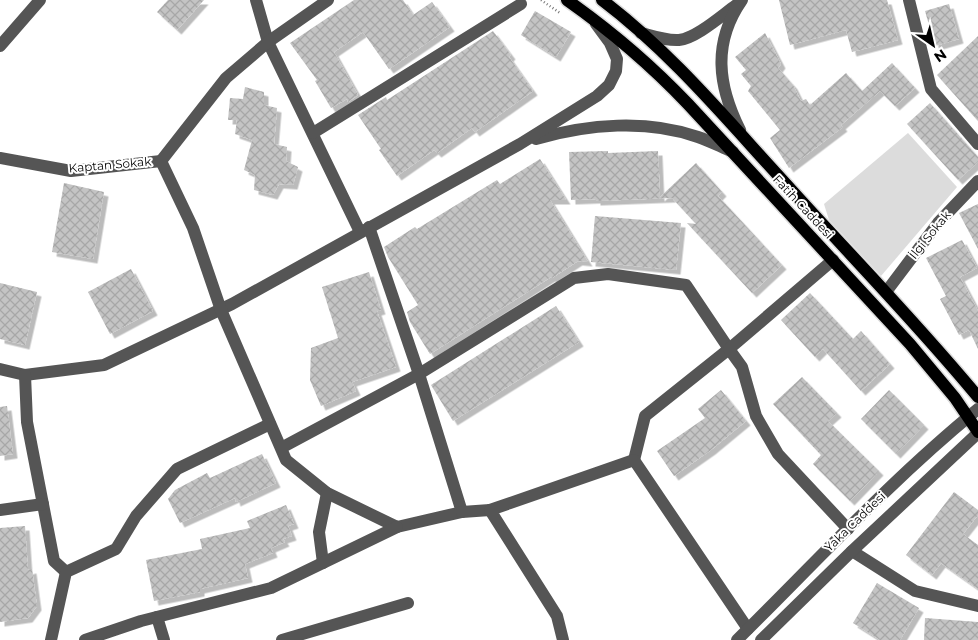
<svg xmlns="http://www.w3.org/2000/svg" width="978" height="640" viewBox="0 0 978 640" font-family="Montserrat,sans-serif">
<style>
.park{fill:#dcdcdc}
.building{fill:url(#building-cross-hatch);filter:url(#shadow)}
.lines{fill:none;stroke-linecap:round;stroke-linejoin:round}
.major-casing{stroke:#dbdbdb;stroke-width:15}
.path{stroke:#777;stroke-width:2.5;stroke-dasharray:1 2.5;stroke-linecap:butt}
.minor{stroke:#555;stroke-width:12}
.major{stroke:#000;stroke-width:12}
.labels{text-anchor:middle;stroke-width:4;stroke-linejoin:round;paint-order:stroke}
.street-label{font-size:12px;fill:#000;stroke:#fff}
</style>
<defs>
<pattern id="building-cross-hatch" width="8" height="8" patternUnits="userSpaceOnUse" patternTransform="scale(1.25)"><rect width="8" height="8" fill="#c4c4c4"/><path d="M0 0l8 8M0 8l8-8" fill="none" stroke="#a7a7a7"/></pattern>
<filter id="shadow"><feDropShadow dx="4.5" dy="4.5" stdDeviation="0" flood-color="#0004"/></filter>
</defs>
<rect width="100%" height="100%" fill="#fff"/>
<!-- park -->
<polygon class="park" points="908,133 957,187 881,276 829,220 824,204"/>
<!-- building -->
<g class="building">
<polygon points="168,0 204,0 177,30 157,12"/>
<polygon points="354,0 403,0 413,15 432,2 450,27 389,69 363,32 334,52 358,95 348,102 347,99 331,108 315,81 317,80 290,43"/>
<polygon points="779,0 887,0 898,40 852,52 846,30 790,45"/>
<polygon points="949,4 959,39 935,46 925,11"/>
<polygon points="535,11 571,32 556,57 521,35"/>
<polygon points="493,31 511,55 509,57 533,91 475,132 472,128 437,153 434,150 397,176 379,150 381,149 358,115 386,97 387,100"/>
<polygon points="765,33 781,64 778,68 793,85 801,101 806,99 810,105 846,73 862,91 892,63 915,88 895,106 880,91 841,125 843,127 789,168 770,138 780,130 748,91 751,86 741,74 746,70 735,57"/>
<polygon points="978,36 978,121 937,75"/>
<polygon points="245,87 264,92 264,105 277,108 274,144 287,147 286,161 298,167 293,185 279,184 273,195 254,190 255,175 244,170 252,140 235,134 237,120 228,120 230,98 243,99"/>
<polygon points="930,103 978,157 978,162 958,180 907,124"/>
<polygon points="608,151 608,153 658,151 660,197 696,163 722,192 718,196 782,265 752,293 687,223 696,224 672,198 596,201 596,199 571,200 569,152"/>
<polygon points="540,159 566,200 550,200 588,262 578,261 552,278 551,277 430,354 410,322 407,312 418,305 388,257 384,247 415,227 417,229 497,180 500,184"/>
<polygon points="64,183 104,192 93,259 52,252"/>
<polygon points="978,204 978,249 959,213"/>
<polygon points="595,216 681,223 676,270 591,262"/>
<polygon points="962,240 977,268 960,277 978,311 978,349 969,330 959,335 940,299 946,296 926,258"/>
<polygon points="131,269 153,311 110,334 88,292"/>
<polygon points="369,272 381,310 377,311 396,367 352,382 356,391 321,406 310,380 311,348 338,338 322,287"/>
<polygon points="0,283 37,292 25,345 0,339"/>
<polygon points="810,293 853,339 861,331 890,364 861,391 823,349 815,357 781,320"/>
<polygon points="556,306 579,342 453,421 431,385"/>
<polygon points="802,377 837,413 828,421 879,471 850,501 813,464 821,455 773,404"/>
<polygon points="721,390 746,421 711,450 674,476 657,451 705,418 698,409"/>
<polygon points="889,390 924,425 896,454 861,419"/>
<polygon points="7,406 13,454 0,456 0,407"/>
<polygon points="262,454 276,483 236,502 235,498 180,523 168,499 175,490 207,473 210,478"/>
<polygon points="954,492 978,510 978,515 963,534 978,545 978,589 941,563 932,575 906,555"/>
<polygon points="286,505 294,524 288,526 292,536 283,539 285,542 271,548 273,553 245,564 248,578 200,589 200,592 154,601 146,560 202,549 200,539 250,528 247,521"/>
<polygon points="25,526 28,570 32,569 37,606 28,618 0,622 0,528"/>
<polygon points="877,583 919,608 900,640 880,640 853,623"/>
<polygon points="925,618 978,622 978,640 924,640"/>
</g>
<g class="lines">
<defs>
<g id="major">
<path d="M567,0C611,31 651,65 688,104L910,344L955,398L978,432"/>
<path d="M602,0C671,52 727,120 786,184C850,255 917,323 978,397"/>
</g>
</defs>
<!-- major casing -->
<use href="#major" class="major-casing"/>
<!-- path -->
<polyline class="path" points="541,0 560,13"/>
<!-- minor -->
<g class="minor">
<polyline points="256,0 268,42 360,232"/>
<polyline points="909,0 931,89 978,144"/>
<path d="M641,33C652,36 667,41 679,40C697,38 723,14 739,3"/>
<polyline points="0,46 40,0"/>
<path d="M740,130C718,86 712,43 742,0"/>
<polyline points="313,133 521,4"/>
<path d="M536,139C588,124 647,119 698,137C710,141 721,147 733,152"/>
<polyline points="0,158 71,171 161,161"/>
<polyline points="369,227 419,374 574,278 608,274 686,285 729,349 645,416 634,460"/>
<polyline points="833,260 729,349 742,367 756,416 778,454 848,529"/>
<polyline points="886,292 938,223 978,181"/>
<polyline points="0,369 25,375 104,365 232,304 520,144 597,96 609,85 616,71 617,59 610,43 596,24"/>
<polyline points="25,375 27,422 54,561 66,572"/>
<polyline points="281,448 419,374 462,512 397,527 327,493 286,460 221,310 193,228 161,161 226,78 268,42 328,0"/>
<polyline points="0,510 43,504"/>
<polyline points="462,512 490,510"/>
<polyline points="852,551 915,591 978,606"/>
<polyline points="323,563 319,532 327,493"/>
<polyline points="157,617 164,640"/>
<polyline points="51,640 66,572 116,549 136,516 177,469 270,424"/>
<polyline points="85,640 141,621 271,588 397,527"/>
<polyline points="282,640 408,603"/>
<polyline points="563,640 557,616 490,510 634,460 748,629"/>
<path d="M737,640C816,562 892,479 978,409"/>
<polyline points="761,640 852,551 978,433"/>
</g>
<!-- major -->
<use href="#major" class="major"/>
</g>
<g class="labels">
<!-- street labels -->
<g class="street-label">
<text transform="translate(110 165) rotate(-5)" y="4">Kaptan Sokak</text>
<text transform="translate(803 207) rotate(47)" y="4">Fatih Caddesi</text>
<text transform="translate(930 235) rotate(-51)" y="4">İlgi Sokak</text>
<text transform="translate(855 522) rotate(-44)" y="4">Yaka Caddesi</text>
</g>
</g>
<!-- north arrow -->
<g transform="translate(933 45) rotate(146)" stroke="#ffffff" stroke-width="4" paint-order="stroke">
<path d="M0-4L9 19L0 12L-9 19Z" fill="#000000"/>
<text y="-8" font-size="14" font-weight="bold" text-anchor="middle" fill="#000000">N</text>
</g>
</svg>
